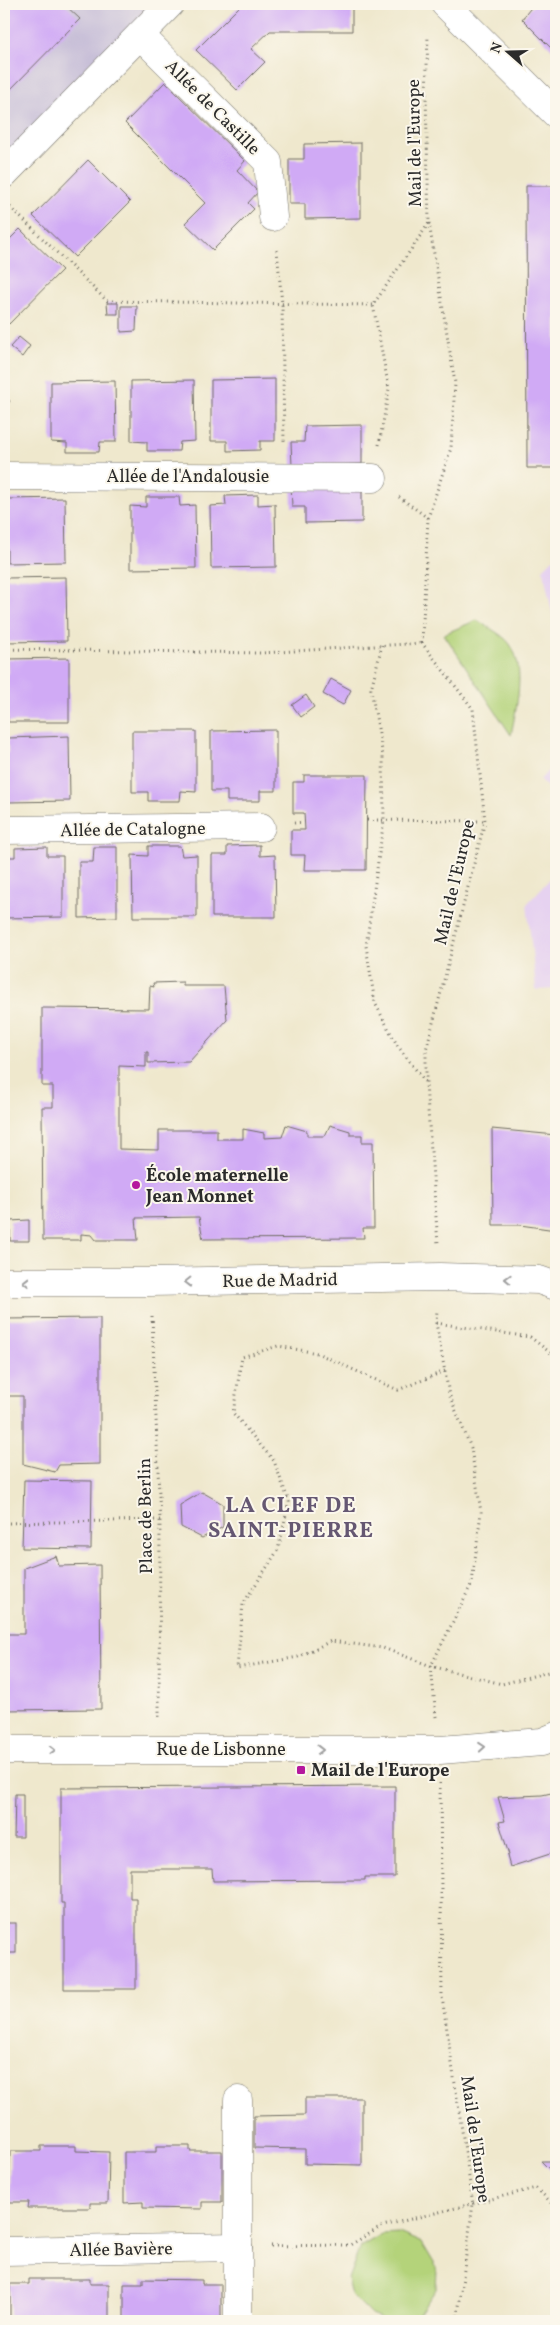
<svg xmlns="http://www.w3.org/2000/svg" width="560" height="2325" viewBox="0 0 560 2325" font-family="Vollkorn,serif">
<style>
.built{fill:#e6d2f0}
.industrial{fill:#c8bfd8}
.green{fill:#b4d37a;stroke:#707f52}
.building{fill:#d0aaf5}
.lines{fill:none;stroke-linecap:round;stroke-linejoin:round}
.street-casing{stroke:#706d64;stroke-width:29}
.path{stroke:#706d64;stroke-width:3;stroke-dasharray:1 4;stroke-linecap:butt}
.street{stroke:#fff;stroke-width:28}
.oneway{stroke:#a0a0a0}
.poi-dot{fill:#b5179e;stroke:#fbf7ec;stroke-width:2}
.labels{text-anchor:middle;stroke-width:4;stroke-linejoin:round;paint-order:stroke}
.street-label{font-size:18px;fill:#2b2b2b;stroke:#fbf7ec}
.poi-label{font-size:18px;font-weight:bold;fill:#2b2b2b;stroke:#fbf7ec;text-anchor:start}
.district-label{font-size:22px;font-weight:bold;letter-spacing:1px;fill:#655772;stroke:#fbf7ec}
</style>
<rect width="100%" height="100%" fill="#fbf7ec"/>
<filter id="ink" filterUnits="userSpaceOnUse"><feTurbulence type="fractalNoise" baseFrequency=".02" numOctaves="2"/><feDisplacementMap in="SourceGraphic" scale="10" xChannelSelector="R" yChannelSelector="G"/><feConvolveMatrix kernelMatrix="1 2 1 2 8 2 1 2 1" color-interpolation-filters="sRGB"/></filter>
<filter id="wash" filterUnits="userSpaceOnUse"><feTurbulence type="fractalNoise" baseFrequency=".0096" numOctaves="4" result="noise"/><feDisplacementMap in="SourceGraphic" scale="20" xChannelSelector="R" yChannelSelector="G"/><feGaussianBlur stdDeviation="1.12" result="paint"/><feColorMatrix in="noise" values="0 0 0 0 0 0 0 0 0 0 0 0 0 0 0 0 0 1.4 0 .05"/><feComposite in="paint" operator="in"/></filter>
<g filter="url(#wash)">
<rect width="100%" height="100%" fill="#efe8cd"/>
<!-- built -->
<g class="built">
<polygon points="556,556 556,632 543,569"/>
<polygon points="556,761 556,796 540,780"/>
<polygon points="556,872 556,989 536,990 527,904"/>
</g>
<!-- industrial -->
<polygon class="industrial" points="4,4 170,4 4,174"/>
<!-- green -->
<g class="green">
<path d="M477,620C487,627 502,634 509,643C527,666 516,709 511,735L444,634Z"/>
<polygon points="399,2233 422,2243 437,2268 436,2289 417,2317 403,2321 386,2321 371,2315 352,2296 348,2279 360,2247 382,2234"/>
</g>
<g id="blocks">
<!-- building -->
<g class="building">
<polygon points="4,4 64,4 80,19 4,96"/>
<polygon points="242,4 352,4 352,31 270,31 251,49 265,62 237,90 196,50"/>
<polygon points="534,4 556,4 556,53 522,19"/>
<polygon points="165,82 245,161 237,170 258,192 248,203 254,209 213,250 185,223 205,203 125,123"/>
<polygon points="361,143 361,218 305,219 305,204 289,204 289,159 304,159 304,144"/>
<polygon points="88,160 130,202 75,257 33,216"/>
<polygon points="526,186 556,186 556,468 527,468"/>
<polygon points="20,229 62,270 9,324 4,318 4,245"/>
<polygon points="107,303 118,303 118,314 108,314"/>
<polygon points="121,306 137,306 136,331 121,332"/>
<polygon points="19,337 30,346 22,357 10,347"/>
<polygon points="275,379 275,441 260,441 260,450 227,451 227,441 211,441 211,380"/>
<polygon points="194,380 195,441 180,442 179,451 147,451 147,442 131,441 131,381"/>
<polygon points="115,381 116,442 100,442 99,452 67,452 67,443 51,442 51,382"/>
<polygon points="4,395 10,401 4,408"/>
<polygon points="362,425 362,464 292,466 291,442 304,442 305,426"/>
<polygon points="362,482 362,522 305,523 305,507 292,507 291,483"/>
<polygon points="258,495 258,505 275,504 276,567 211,568 210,506 226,505 225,496"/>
<polygon points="146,497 179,497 180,506 195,505 196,568 130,569 130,506 146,507"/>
<polygon points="65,498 66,562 7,563 7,548 4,548 4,515 7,515 7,499"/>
<polygon points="66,577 67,641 6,642 6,626 4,626 6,578"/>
<polygon points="69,658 69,722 8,722 7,707 4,707 4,674 8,674 7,659"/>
<polygon points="331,679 351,690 343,705 323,694"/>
<polygon points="306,695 314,707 301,717 292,705"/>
<polygon points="276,730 276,791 260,791 260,801 227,801 227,791 211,791 211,731"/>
<polygon points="132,731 196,731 196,792 181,791 180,801 148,801 148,792 132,792"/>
<polygon points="69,736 70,801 8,802 8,786 4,786 4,753 8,753 8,738"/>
<polygon points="304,775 367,775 366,870 304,870 305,855 291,855 291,830 305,830 304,813 293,813 293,782 304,782"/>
<polygon points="260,845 260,856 275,855 276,917 212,917 212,855 227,855 227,846"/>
<polygon points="148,846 180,846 182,856 197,855 197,917 133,917 132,855 148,856"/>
<polygon points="47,847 47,856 63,856 63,917 4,918 4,857 15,857 15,848"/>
<polygon points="94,847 117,847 117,917 79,918 79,862 93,862"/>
<polygon points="183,982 183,986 224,986 227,1020 189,1062 148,1063 148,1052 146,1052 146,1067 119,1066 119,1149 159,1150 159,1130 217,1130 217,1139 243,1139 243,1129 264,1133 264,1138 282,1137 286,1125 307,1131 307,1136 325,1136 330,1125 350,1131 350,1135 362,1135 362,1142 373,1142 374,1228 363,1228 364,1238 203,1239 199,1217 136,1218 138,1240 96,1240 92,1235 81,1234 81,1240 43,1240 42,1107 53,1107 53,1086 42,1086 42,1008 149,1009 150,986 154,987 153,983"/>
<polygon points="492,1129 556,1135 556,1230 520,1225 493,1225"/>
<polygon points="29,1220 29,1241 10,1241 10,1221"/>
<polygon points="100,1318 100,1464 59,1465 55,1472 23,1464 23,1396 4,1396 4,1319"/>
<polygon points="24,1480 92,1481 91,1549 22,1548"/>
<polygon points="202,1492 223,1504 223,1527 202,1538 181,1527 180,1505"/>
<polygon points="56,1556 59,1566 100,1565 101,1709 4,1710 4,1634 24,1634 24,1568"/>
<polygon points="395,1786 395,1877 365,1877 365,1880 213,1881 212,1869 130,1869 130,1898 136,1898 136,1989 64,1989 64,1903 61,1903 61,1788"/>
<polygon points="556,1792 556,1862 553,1853 510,1867 507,1856 509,1855 499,1822 505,1821 498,1797 542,1795"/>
<polygon points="15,1794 23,1794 23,1837 14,1837"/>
<rect x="4" y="1923" width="12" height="30"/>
<polygon points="305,2098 362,2098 362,2165 305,2164 305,2149 254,2148 254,2116 305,2115"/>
<polygon points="41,2146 76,2146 76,2151 109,2152 108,2203 90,2203 90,2208 28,2208 29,2202 9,2202 10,2151 41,2151"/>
<polygon points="156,2146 190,2146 190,2151 222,2151 222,2202 202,2202 202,2209 143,2208 143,2202 124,2203 124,2152 156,2152"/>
<polygon points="541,2161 556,2161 556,2176"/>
<polygon points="29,2279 90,2279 90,2284 109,2284 109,2321 10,2321 10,2284 29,2284"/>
<polygon points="143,2279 202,2280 202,2284 221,2284 221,2321 124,2321 124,2284 143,2284"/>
</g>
</g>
</g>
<g filter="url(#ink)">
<use href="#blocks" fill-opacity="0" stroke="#706d64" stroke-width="1"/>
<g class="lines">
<defs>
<g id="street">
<polyline points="445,4 556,114"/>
<polyline points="140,35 268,162 273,217"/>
<polyline points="4,174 170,4"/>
<polyline points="4,476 373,478"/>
<polyline points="4,830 261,827"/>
<polyline points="4,1282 151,1282 440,1277 539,1280 556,1286"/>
<polyline points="4,1750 440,1750 542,1742 556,1736"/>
<polyline points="238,2100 238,2321"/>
<polyline points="4,2251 238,2247"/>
</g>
</defs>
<!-- street casing -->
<use href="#street" class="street-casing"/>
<!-- path -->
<g class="path">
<polyline points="10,207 107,301 373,305"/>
<polyline points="277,250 282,304 284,443"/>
<polyline points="379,445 389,389 373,305 429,223 426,96 428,36"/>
<polyline points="399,497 428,518 422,643 473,709 485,821 426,1050 426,1084 438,1244"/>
<polyline points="428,518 451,448 455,383 429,223"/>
<polyline points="382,645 371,689 383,756 384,819 366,946 375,1003 397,1045 426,1083"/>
<polyline points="4,649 262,653 422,643"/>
<polyline points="367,820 485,821"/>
<polyline points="294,823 304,822"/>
<polyline points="152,1316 160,1520 159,1717"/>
<polyline points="436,1323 530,1337 556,1357"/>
<polyline points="445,1371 398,1390 317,1353 278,1346 242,1357 233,1413 274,1461 289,1502 278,1550 243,1604 237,1668 298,1657 331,1641 383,1648 431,1666 502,1684 556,1670"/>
<polyline points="4,1523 160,1520"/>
<polyline points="436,1717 431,1666 472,1583 481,1512 471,1448 449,1394 436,1323 437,1310"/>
<polyline points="440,1783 442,1997 473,2204 457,2321"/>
<polyline points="271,2246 350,2245 383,2226 536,2188 556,2207"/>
</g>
<!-- street -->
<use href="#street" class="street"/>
</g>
<!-- one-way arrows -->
<defs><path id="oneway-chevron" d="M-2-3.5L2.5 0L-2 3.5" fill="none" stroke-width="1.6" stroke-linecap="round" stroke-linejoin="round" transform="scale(1.25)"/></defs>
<g class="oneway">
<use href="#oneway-chevron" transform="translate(508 1279) rotate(-178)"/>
<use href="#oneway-chevron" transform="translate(26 1282) rotate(-180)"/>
<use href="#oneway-chevron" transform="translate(188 1282) rotate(179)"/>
<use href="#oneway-chevron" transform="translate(482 1747) rotate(-5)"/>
<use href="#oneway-chevron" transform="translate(52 1750)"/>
<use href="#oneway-chevron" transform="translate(320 1750)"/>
</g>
</g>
<!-- markers -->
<g class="poi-dot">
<circle cx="136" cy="1185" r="5"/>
<rect x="296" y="1765" width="10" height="10" rx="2.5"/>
</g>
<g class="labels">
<!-- street labels -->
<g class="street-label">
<text transform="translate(213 107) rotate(45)" y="6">Allée de Castille</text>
<text transform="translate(414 143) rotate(-91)" y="6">Mail de l'Europe</text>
<text x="188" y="482">Allée de l'Andalousie</text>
<text transform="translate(133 829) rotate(-1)" y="6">Allée de Catalogne</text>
<text transform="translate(454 882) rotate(-77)" y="6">Mail de l'Europe</text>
<text transform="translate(280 1280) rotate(-1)" y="6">Rue de Madrid</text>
<text transform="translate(145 1516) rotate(-91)" y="6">Place de Berlin</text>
<text x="221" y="1755">Rue de Lisbonne</text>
<text transform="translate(476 2139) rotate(82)" y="6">Mail de l'Europe</text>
<text transform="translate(121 2249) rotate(-1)" y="6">Allée Bavière</text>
</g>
<!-- poi labels -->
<g class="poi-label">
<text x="146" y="1181">École maternelle<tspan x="146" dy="21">Jean Monnet</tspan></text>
<text x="311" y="1776">Mail de l'Europe</text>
</g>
<!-- district labels -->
<g class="district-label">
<text x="291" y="1512">LA CLEF DE<tspan x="291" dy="25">SAINT-PIERRE</tspan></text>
</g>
</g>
<!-- margin -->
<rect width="560" height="2325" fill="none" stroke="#fbf7ec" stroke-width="20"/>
<!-- north arrow -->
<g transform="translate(508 52) rotate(290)" stroke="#fbf7ec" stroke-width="4" paint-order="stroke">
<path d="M0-4L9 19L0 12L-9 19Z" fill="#2b2b2b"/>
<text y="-8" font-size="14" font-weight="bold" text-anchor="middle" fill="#2b2b2b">N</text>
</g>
</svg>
